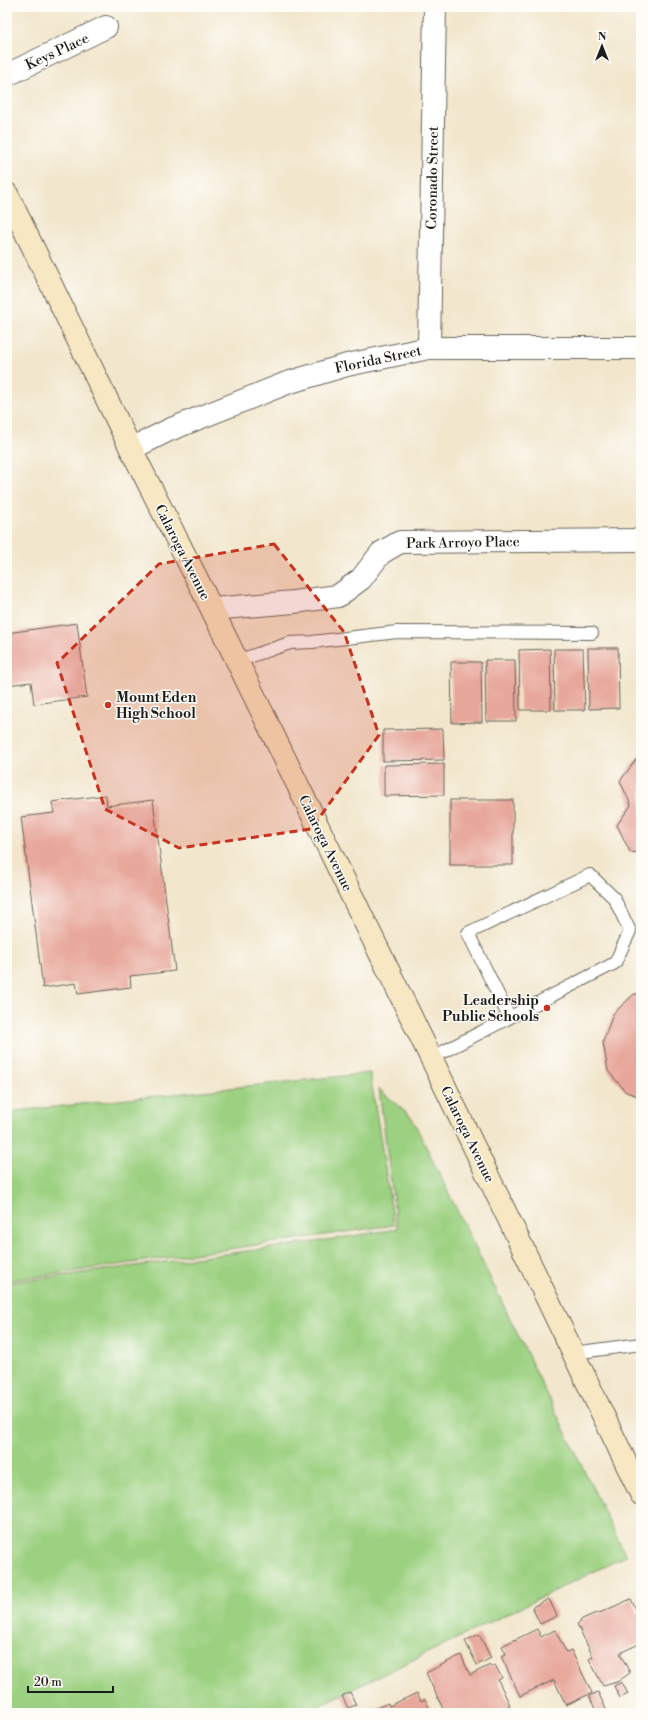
<svg xmlns="http://www.w3.org/2000/svg" width="648" height="1720" viewBox="0 0 648 1720" font-family="'Libre Bodoni',serif">
<style>
.green{fill:#9dd182;stroke:#5c764f}
.building{fill:#e8a79b}
.lines{fill:none;stroke-linecap:round;stroke-linejoin:round}
.lane-casing{stroke:#67635a;stroke-width:14}
.street-casing{stroke:#67635a;stroke-width:24}
.secondary-casing{stroke:#67635a;stroke-width:24}
.lane{stroke:#fff;stroke-width:12}
.street{stroke:#fff;stroke-width:22}
.secondary{stroke:#f7e8c3;stroke-width:22}
.marked{fill:#c8321e;fill-opacity:0.2;stroke:#c8321e;stroke-width:3;stroke-dasharray:8 5;stroke-linejoin:round}
.poi-dot{fill:#c8321e;stroke:#fdfcf7;stroke-width:1.5}
.labels{text-anchor:middle;stroke-width:3;stroke-linejoin:round;paint-order:stroke}
.street-label{font-size:14px;fill:#1c1c1c;stroke:#fdfcf7}
.poi-label{font-size:14px;font-weight:bold;fill:#1c1c1c;stroke:#fdfcf7;text-anchor:start}
</style>
<rect width="100%" height="100%" fill="#fdfcf7"/>
<filter id="ink" filterUnits="userSpaceOnUse"><feTurbulence type="fractalNoise" baseFrequency=".025" numOctaves="2"/><feDisplacementMap in="SourceGraphic" scale="8" xChannelSelector="R" yChannelSelector="G"/><feConvolveMatrix kernelMatrix="1 2 1 2 8 2 1 2 1" color-interpolation-filters="sRGB"/></filter>
<filter id="wash" filterUnits="userSpaceOnUse"><feTurbulence type="fractalNoise" baseFrequency=".012" numOctaves="4" result="noise"/><feDisplacementMap in="SourceGraphic" scale="16" xChannelSelector="R" yChannelSelector="G"/><feGaussianBlur stdDeviation="0.9" result="paint"/><feColorMatrix in="noise" values="0 0 0 0 0 0 0 0 0 0 0 0 0 0 0 0 0 1.4 0 .05"/><feComposite in="paint" operator="in"/></filter>
<g filter="url(#wash)">
<rect width="100%" height="100%" fill="#f2e6cc"/>
<!-- green -->
<g class="green">
<polygon points="370,1073 394,1225 7,1281 7,1112"/>
<polygon points="379,1089 412,1118 626,1556 304,1713 7,1713 7,1283 307,1243 397,1229"/>
</g>
<g id="blocks">
<!-- building -->
<g class="building">
<polygon points="77,623 87,697 34,704 31,682 7,685 7,633"/>
<polygon points="588,648 618,648 619,708 589,709"/>
<polygon points="550,649 551,710 520,710 519,650"/>
<polygon points="554,649 583,649 585,710 555,710"/>
<polygon points="485,660 515,660 516,721 486,721"/>
<polygon points="451,662 481,662 482,722 452,723"/>
<polygon points="443,729 444,760 383,761 383,730"/>
<polygon points="638,757 641,757 641,853 630,852 617,825 631,805 620,781"/>
<polygon points="444,764 444,795 384,796 384,765"/>
<polygon points="106,795 107,806 153,800 175,971 130,976 131,987 78,994 76,983 43,988 21,817 54,813 52,802"/>
<rect x="450" y="800" width="63" height="65"/>
<polygon points="634,994 641,994 641,1097 626,1092 608,1071 603,1042 613,1014"/>
<polygon points="549,1599 557,1616 540,1624 532,1607"/>
<polygon points="631,1599 641,1619 641,1643 620,1653 630,1673 617,1682 603,1686 589,1659 593,1657 577,1624 581,1622 580,1620 596,1613 597,1614"/>
<polygon points="537,1629 541,1637 555,1630 566,1652 571,1650 592,1693 566,1705 554,1680 520,1696 501,1656 506,1654 502,1646"/>
<polygon points="479,1634 491,1658 477,1665 465,1641"/>
<polygon points="461,1655 470,1675 490,1665 491,1667 495,1665 502,1678 498,1680 510,1705 492,1713 445,1713 426,1673"/>
<polygon points="622,1682 628,1694 620,1698 614,1686"/>
<polygon points="350,1692 356,1705 348,1708 342,1696"/>
<polygon points="598,1692 606,1709 597,1713 589,1696"/>
<polygon points="417,1693 421,1701 425,1699 432,1713 376,1713 374,1709 388,1703 389,1706"/>
</g>
</g>
</g>
<g filter="url(#ink)">
<use href="#blocks" fill-opacity="0" stroke="#67635a" stroke-width="1"/>
<g class="lines">
<defs>
<g id="lane">
<polyline points="237,661 290,643 312,642 397,632 592,633"/>
<polyline points="431,1058 615,963 630,931 614,898 590,875 468,933 509,1017"/>
<polyline points="573,1353 641,1344"/>
</g>
<g id="street">
<polyline points="7,75 106,27"/>
<polyline points="429,348 435,7"/>
<polyline points="131,449 169,430 287,383 347,365 429,348 641,348"/>
<polyline points="212,609 294,602 338,596 361,579 381,553 400,542 641,540"/>
</g>
<polyline id="secondary" points="7,194 131,449 199,583 437,1070 641,1494"/>
</defs>
<!-- lane casing -->
<use href="#lane" class="lane-casing"/>
<!-- street casing -->
<use href="#street" class="street-casing"/>
<!-- secondary casing -->
<use href="#secondary" class="secondary-casing"/>
<!-- lane -->
<use href="#lane" class="lane"/>
<!-- street -->
<use href="#street" class="street"/>
<!-- secondary -->
<use href="#secondary" class="secondary"/>
</g>
</g>
<!-- marked area -->
<path class="marked" d="M274,544L344,632L379,735L311,829L179,848L105,809L57,663L159,564Z"/>
<!-- markers -->
<g class="poi-dot">
<circle cx="108" cy="705" r="4"/>
<circle cx="547" cy="1008" r="4"/>
</g>
<g class="labels">
<!-- street labels -->
<g class="street-label">
<text transform="translate(57 51) rotate(-25)" y="5">Keys Place</text>
<text transform="translate(432 178) rotate(-89)" y="5">Coronado Street</text>
<text transform="translate(378 359) rotate(-12)" y="5">Florida Street</text>
<text transform="translate(463 542) rotate(-1)" y="5">Park Arroyo Place</text>
<text transform="translate(183 552) rotate(63)" y="5">Calaroga Avenue</text>
<text transform="translate(326 843) rotate(64)" y="5">Calaroga Avenue</text>
<text transform="translate(468 1134) rotate(64)" y="5">Calaroga Avenue</text>
</g>
<!-- poi labels -->
<g class="poi-label">
<text x="116" y="702">Mount Eden<tspan x="116" dy="16">High School</tspan></text>
<text x="539" y="1005" text-anchor="end">Leadership<tspan x="539" dy="16">Public Schools</tspan></text>
</g>
</g>
<!-- margin -->
<rect width="648" height="1720" fill="none" stroke="#fdfcf7" stroke-width="24"/>
<!-- north arrow -->
<g transform="translate(602 46)" stroke="#fdfcf7" stroke-width="3" paint-order="stroke">
<path d="M0-3L7 15L0 10L-7 15Z" fill="#1c1c1c"/>
<text y="-6" font-size="11" font-weight="bold" text-anchor="middle" fill="#1c1c1c">N</text>
</g>
<!-- scale -->
<path d="M28 1686v6h85v-6" fill="none" stroke="#1c1c1c" stroke-width="2"/>
<text x="34" y="1686" font-size="12" fill="#1c1c1c" stroke="#fdfcf7" stroke-width="3" paint-order="stroke">20 m</text>
</svg>
